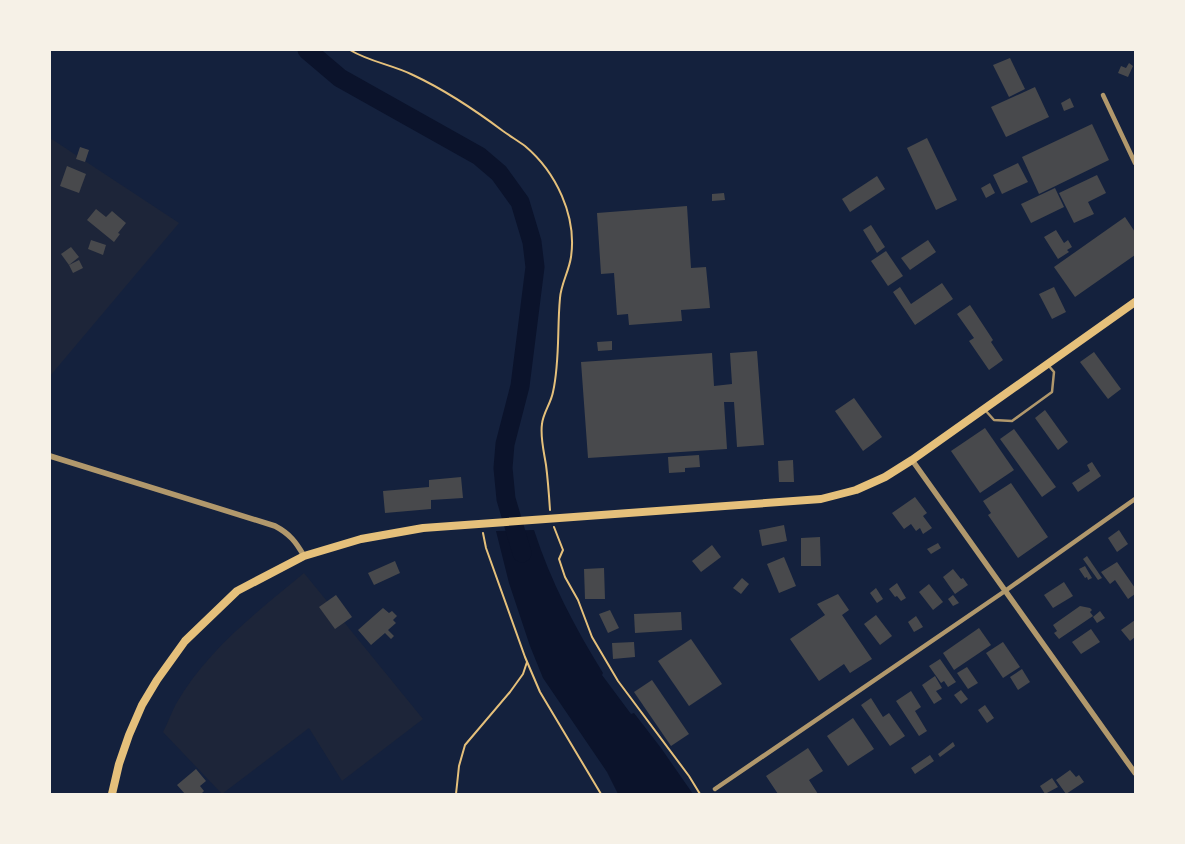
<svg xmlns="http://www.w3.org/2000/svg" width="1185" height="844" viewBox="0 0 1185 844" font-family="Quicksand,sans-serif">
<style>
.green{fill:#1d2539}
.water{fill:#0b132b}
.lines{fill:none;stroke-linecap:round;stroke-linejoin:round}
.river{stroke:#0b132b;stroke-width:19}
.building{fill:#48494c}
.path{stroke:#e5c07b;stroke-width:2}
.service{stroke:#b1986c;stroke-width:2.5}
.minor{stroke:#b1986c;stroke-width:4.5}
.tertiary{stroke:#b1986c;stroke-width:5.5}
.trunk{stroke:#e5c07b;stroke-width:8}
</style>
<rect width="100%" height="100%" fill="#14213d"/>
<!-- green -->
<g class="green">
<polygon points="50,138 179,223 50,376"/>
<path d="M304,573L423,719L342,781L309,728L222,794L163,732C168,723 171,713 176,704C206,651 258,611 304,573Z"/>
</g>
<!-- water -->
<path class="water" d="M534,530C551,582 574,626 603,673L602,675L631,714L634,713L661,748L693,794H618L607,772L543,678L530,646L509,583L496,531Z"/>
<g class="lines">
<!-- river -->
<polyline class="river" points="307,50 340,78 479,156 499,173 520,202 532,242 535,267 520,386 505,444 503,468 506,499 522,553"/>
</g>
<!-- building -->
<g class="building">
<polygon points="1010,58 1025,89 1009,97 993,65"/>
<polygon points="1129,63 1133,66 1128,77 1118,73 1121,66 1126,68"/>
<polygon points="1035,87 1049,117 1006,137 991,107"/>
<polygon points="1070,98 1074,107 1064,111 1061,103"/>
<polygon points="1092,124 1109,160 1039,194 1022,157"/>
<polygon points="927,138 957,200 936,210 907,148"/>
<polygon points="80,147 89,150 85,162 76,159"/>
<polygon points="1018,163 1028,182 1002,194 993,175"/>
<polygon points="67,166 86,174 79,193 60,186"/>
<polygon points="1097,175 1106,193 1088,202 1094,214 1074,223 1059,193"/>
<polygon points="877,176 885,189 850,212 842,199"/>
<polygon points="990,183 995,193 986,198 981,188"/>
<polygon points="1055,188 1064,207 1031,223 1021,204"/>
<polygon points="724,193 725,200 712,201 712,194"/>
<polygon points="687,206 691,268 706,267 710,308 681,310 682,321 629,325 628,314 617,315 614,273 601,274 597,213"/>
<polygon points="96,209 106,217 112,211 126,223 118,233 120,234 114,242 87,220"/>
<polygon points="1125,217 1135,232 1135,255 1075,297 1054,267"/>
<polygon points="871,225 885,247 877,253 863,230"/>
<polygon points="1056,230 1064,243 1068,240 1072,247 1067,250 1069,252 1058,259 1044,237"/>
<polygon points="91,240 106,245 103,255 88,249"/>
<polygon points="928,240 936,252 910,270 901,258"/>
<polygon points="71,247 79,257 69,265 61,254"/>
<polygon points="886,251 903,276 888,286 871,261"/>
<polygon points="79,260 83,268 73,273 69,265"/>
<polygon points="942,283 953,299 915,325 893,292 900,287 911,304"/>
<polygon points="1054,287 1066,312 1052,319 1039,294"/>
<polygon points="970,305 993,340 991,342 1003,360 989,370 969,341 974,338 957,314"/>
<polygon points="612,341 612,350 598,351 597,342"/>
<polygon points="757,351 764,445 737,447 734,402 724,402 727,449 588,458 581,362 712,353 714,386 732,384 730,353"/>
<polygon points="1094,352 1121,389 1108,399 1080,362"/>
<polygon points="854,398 882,437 863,451 835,411"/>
<polygon points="1045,410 1068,442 1058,450 1035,418"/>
<polygon points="985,428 1014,470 980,493 951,451"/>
<polygon points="1014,429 1056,487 1042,497 1000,439"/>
<polygon points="699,455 700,467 685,468 685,472 669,473 668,457"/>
<polygon points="793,460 794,482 779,482 778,461"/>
<polygon points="1092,462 1101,476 1078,492 1072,483 1090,471 1087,465"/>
<polygon points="461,477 463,498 431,500 431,509 385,513 383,491 429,487 429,480"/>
<polygon points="1011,483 1048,537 1018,558 988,515 991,513 983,501"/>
<polygon points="915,497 927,513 923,516 932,528 923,534 920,528 916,531 911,524 904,529 892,513"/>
<polygon points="784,525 787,541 762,546 759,530"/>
<polygon points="1119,530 1128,544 1117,552 1108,538"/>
<polygon points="820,537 821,566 801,566 801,538"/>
<polygon points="938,543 941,548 931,554 927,549"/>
<polygon points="712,545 721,557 701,572 692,561"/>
<polygon points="1087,556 1102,578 1098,580 1083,559"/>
<polygon points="784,557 796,586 779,593 767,564"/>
<polygon points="395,561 400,573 374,585 368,573"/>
<polygon points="1117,562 1135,588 1135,594 1128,599 1115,580 1110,584 1101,572"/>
<polygon points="1085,566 1092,578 1088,580 1087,577 1085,578 1079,569"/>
<polygon points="604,568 605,599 585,599 584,569"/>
<polygon points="953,569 961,579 963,578 968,585 955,594 943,577"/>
<polygon points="742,578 749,584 741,594 733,588"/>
<polygon points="1064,582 1073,596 1053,608 1044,595"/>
<polygon points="897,583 906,598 901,601 897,596 895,597 889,589"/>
<polygon points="929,584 943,602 933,610 919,592"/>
<polygon points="876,588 883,599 877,603 870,593"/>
<polygon points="838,594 849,610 842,615 872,659 850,673 844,664 819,681 790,639 825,615 817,604"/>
<polygon points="336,595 352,617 335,629 319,607"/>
<polygon points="953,595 959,603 953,606 948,599"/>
<polygon points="1080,606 1090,608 1092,610 1090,612 1093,616 1059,639 1054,633 1057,631 1053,625"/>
<polygon points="383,608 389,613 392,611 397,616 393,620 396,623 388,630 394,636 391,639 385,633 371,645 358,630"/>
<polygon points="610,610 619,628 608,633 599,614"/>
<polygon points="1100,611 1105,618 1097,623 1093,617"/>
<polygon points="681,612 682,630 635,633 634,614"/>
<polygon points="876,615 892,636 880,645 864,624"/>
<polygon points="916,616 923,627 914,632 908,622"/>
<polygon points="1135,620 1135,637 1130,641 1121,630"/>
<polygon points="979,628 991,645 954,670 943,653"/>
<polygon points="1091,629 1100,642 1081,654 1072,642"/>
<polygon points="691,639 722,684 689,706 658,661"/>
<polygon points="634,642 635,657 613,659 612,643"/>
<polygon points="1003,642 1020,667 1003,678 986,653"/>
<polygon points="940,659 956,682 948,687 944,681 941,683 929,666"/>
<polygon points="967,667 978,683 968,689 957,673"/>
<polygon points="1022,669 1030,682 1018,690 1010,677"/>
<polygon points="935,676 942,688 936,691 942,699 934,704 922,685"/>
<polygon points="652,680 689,734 671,746 634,692"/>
<polygon points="961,690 968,699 961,704 954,695"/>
<polygon points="911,691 921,707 915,711 927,731 919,736 896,701"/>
<polygon points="871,698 883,717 889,713 905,736 890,746 861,705"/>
<polygon points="985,705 994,718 987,723 978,710"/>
<polygon points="853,718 874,749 848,766 827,736"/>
<polygon points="953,742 955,746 940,757 938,754"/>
<polygon points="808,748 823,771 809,780 818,794 778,794 766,776"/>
<polygon points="930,755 934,761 915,774 911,768"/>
<polygon points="196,769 206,781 200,786 204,791 201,794 185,794 177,785"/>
<polygon points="1070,770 1076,777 1079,775 1084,782 1066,794 1056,780"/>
<polygon points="1052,778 1058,787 1045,794 1040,786"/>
</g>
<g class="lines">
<!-- path -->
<g class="path">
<path d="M350,50C370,62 393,65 413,75C445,90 475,110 503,131C510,136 518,141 525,146C556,172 577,216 571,257C569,271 561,284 560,298C557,329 560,361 553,392C551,403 543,413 542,424C540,437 544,452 546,465C548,480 549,495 550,510"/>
<polyline points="554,527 563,550 559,559 565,577 578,600 592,637 618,681 689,776 700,794"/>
<polyline points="483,533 486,548 525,657 540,692 601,794"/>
<polyline points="456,794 459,766 465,745 510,692 523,674 527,662"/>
</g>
<!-- service -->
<polyline class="service" points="985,410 994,420 1012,421 1052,392 1054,372 1048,365"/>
<!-- minor -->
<g class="minor">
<polyline points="1103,95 1135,163"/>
<polyline points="715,789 1005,591 1135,499"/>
</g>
<!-- tertiary -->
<g class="tertiary">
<path d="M50,456L275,526C290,534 296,542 304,556"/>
<polyline points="912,460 1135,773"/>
</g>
<!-- trunk -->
<polyline class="trunk" points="112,794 119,764 129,735 142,705 157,680 185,641 237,591 304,556 361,539 423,528 821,499 856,490 885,477 912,460 1135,302"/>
</g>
<!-- border -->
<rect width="1185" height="844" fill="none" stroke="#f6f1e7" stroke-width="102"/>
</svg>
